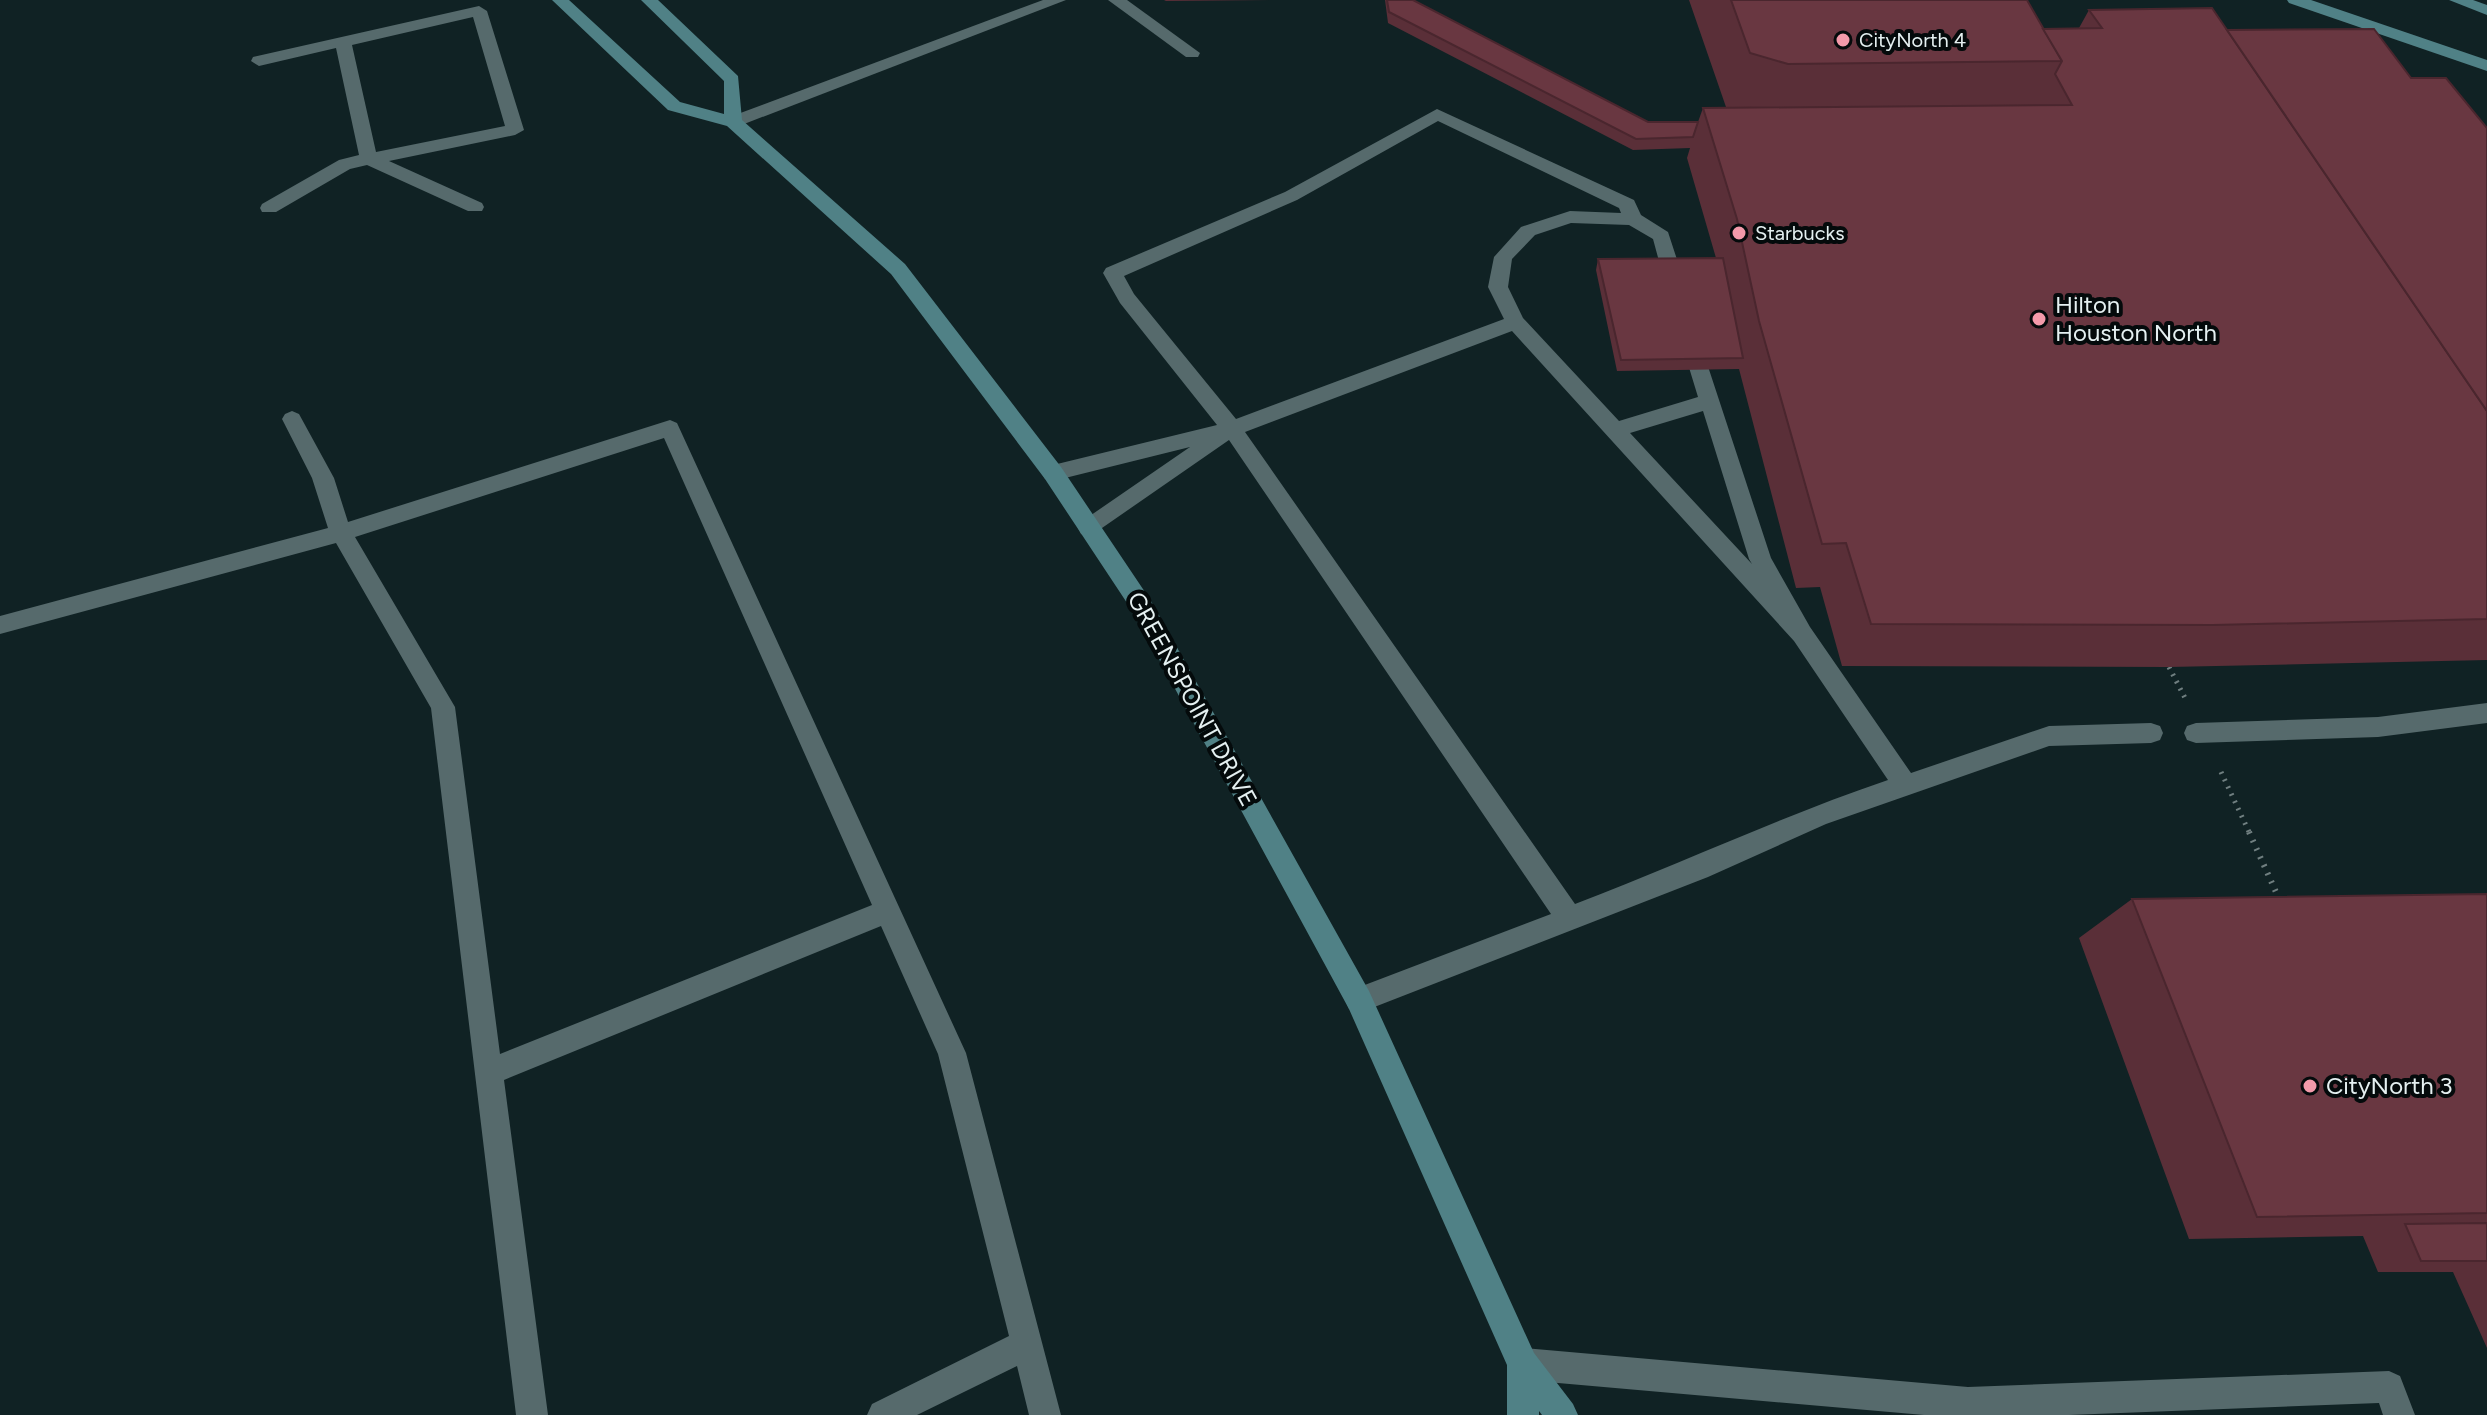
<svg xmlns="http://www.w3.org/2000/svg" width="2487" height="1415" viewBox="0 0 2487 1415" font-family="Figtree,sans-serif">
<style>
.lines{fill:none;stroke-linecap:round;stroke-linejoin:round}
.path-far1{stroke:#707f80;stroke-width:5;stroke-dasharray:2 6;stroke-linecap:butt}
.path{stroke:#707f80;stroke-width:6;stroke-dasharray:2 7;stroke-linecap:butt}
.lane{fill:#566a6c;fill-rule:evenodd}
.secondary{fill:#508186;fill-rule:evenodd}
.wall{fill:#5a2f38}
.building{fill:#693741;stroke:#4a262e;stroke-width:2}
.poi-dot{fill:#f39aaa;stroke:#040a0b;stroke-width:3}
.labels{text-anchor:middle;stroke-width:8;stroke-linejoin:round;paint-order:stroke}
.far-poi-label{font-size:20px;fill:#e5f0f1;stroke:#040a0b;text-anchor:start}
.poi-label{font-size:24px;fill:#e5f0f1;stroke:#040a0b;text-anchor:start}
.street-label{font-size:24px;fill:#e5f0f1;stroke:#040a0b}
</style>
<rect width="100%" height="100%" fill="#102224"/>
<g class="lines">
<!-- path-far1 -->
<g class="path-far1">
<polyline points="2169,667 2185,698"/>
<polyline points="2221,772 2250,834"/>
</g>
<!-- path -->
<polyline class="path" points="2249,832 2280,901"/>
<!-- lane -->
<g class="lane">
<polygon points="1043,0 1066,0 739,126 733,127 724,122 727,118"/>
<polygon points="1108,0 1127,0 1200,53 1198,57 1186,57"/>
<path d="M479,6L487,11L524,130L515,135L389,161L482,203L484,207L482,211H468L367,165L350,169L276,212H262L260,208L262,204L339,160L359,155L336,48L259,66L251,61L253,57ZM473,17L505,126L376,152L352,45Z"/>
<path d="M1437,109L1634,200L1641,215L1668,232L1686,287L1683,292H1669L1666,287L1653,239L1629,225L1571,223L1535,235L1512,259L1508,287L1523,318L1619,421L1698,397L1680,338L1683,333H1697L1771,558L1810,627L1911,773L2049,726L2151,723L2160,726L2163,733L2160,740L2151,743L2049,746L1826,824L1708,877L1359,1013L1349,1009L1345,1000L1349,991L1551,914L1229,440L1089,537L1081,534L1078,528L1081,522L1190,447L1053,481L1045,479L1042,473L1045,467L1053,465L1217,425L1120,303L1103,273L1106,268L1285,192ZM1438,121L1619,208L1621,213L1570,211L1521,227L1494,257L1488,287L1504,319L1236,419L1134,294L1124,276L1297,200ZM1512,331L1794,641L1888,780C1782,816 1680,864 1575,904L1245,432ZM1703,411L1749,559L1752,564L1630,433Z"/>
<path d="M292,411L299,414L334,478L348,522L670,420L677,423L966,1053L1061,1415H1029L1017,1366L917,1415H867L872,1404L1009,1336L938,1054L881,926L504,1080L548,1415H516L431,708L336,543L0,634V616L328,528L312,478L282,419L285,414ZM664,438L872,905L500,1054L455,707L355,537Z"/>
<polygon points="2487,703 2487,723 2378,737 2196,743 2187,740 2184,733 2187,726 2196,723 2378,717"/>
<polygon points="1523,1348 1968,1387 2389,1371 2400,1376 2415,1415 2383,1415 2379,1403 2069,1415 1924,1415 1523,1380 1512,1375 1507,1364 1512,1353"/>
</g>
<!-- secondary -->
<g class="secondary">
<polygon points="552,0 569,0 680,102 724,114 724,81 641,0 658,0 738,76 742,120 905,264 1061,467 1151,601 1369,991 1534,1353 1573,1404 1578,1415 1542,1415 1539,1411 1539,1415 1507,1415 1507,1365 1349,1009 1135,615 1045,479 891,274 727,126 668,110"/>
<polygon points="2287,0 2311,0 2487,60 2487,71 2289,3"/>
<polygon points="2449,0 2473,0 2487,5 2487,15"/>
</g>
</g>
<!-- wall -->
<g class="wall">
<polygon points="1164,0 1270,0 1166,1"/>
<polygon points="1385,0 1413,0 1648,122 1698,122 1703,108 1726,107 1689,0 2027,0 2043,29 2079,28 2089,10 2227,30 2411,78 2487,128 2487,660 2169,667 1842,666 1820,587 1796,588 1739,369 1617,371 1596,270 1598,259 1716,258 1687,158 1690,148 1633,150 1388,23"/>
<polygon points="2487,894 2487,1348 2453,1272 2378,1272 2363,1236 2189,1239 2079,938 2132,899"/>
</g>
<!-- building -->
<g class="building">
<polygon points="1387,0 1413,0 1648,122 1698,122 1693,137 1636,139 1389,12"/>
<polygon points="1731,0 2027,0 2062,61 1788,64 1750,53"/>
<polygon points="2212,8 2487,411 2487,619 2213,625 1871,624 1846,543 1822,544 1759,321 1737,219 1703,108 2072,105 2055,74 2062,61 2043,29 2102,28 2089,10"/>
<polygon points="2374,29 2411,78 2446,78 2487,128 2487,411 2227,30"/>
<polygon points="1723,258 1743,358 1621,360 1598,259"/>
<polygon points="2487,894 2487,1213 2257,1217 2132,899"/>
<polygon points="2487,1223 2487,1261 2421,1261 2405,1224"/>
</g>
<!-- markers -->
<g class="poi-dot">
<circle cx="1843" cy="40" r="8"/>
<circle cx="1739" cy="233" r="8"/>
<circle cx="2039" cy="319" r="8"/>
<circle cx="2310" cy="1086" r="8"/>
</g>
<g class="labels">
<!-- far-poi labels -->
<g class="far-poi-label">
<text x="1859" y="47">CityNorth 4</text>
<text x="1755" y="240">Starbucks</text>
</g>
<!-- poi labels -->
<g class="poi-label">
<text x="2055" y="313">Hilton<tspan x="2055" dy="28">Houston North</tspan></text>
<text x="2326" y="1094">CityNorth 3</text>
</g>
<!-- street labels -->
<g class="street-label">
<text transform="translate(1192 699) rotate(61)" y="8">GREENSPOINT DRIVE</text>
</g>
</g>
</svg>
